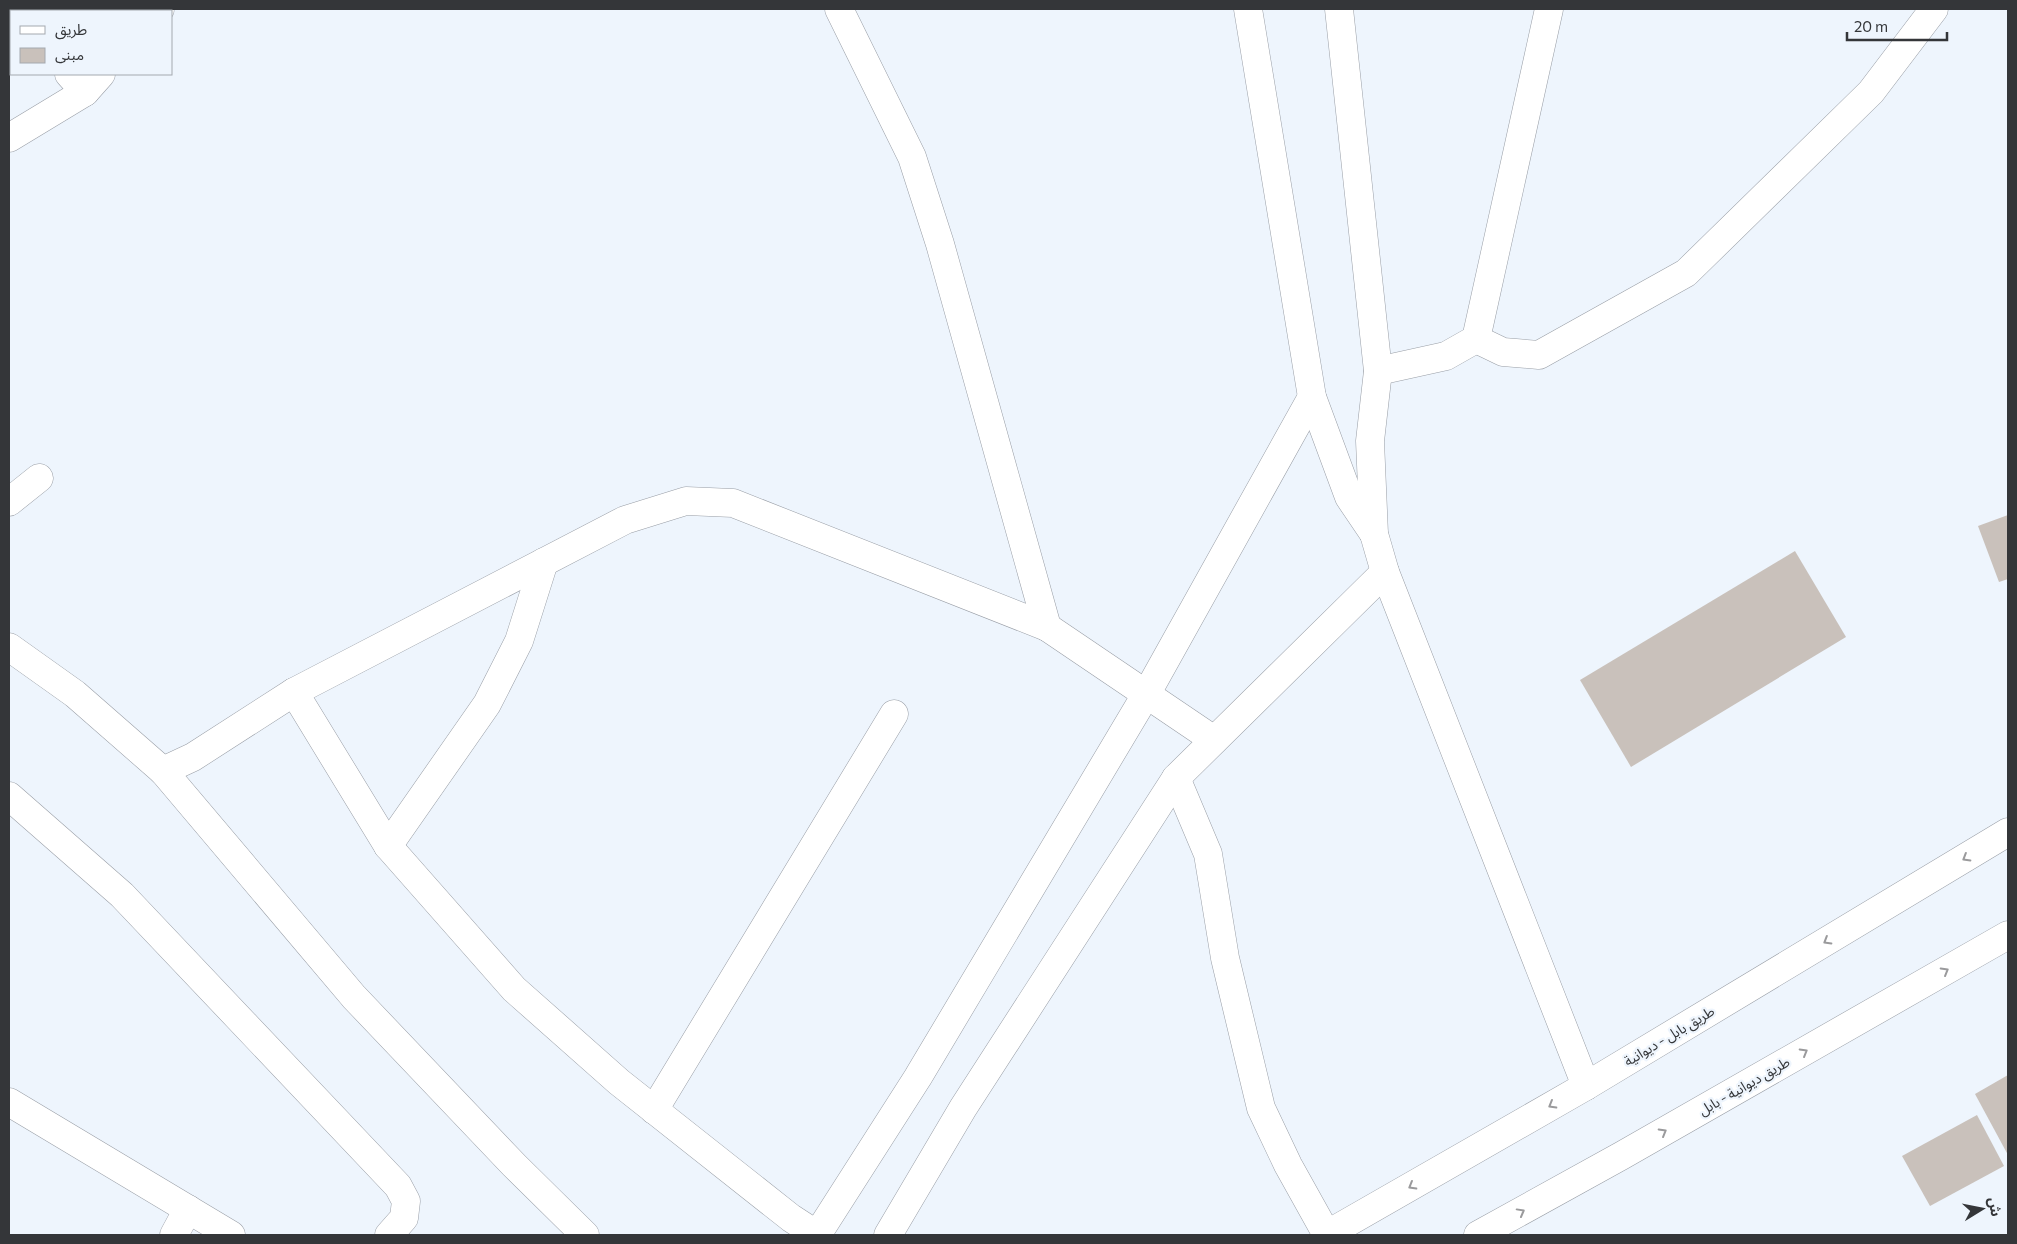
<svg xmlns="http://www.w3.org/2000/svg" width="2017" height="1244" viewBox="0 0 2017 1244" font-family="Commissioner,'Noto Sans Arabic',sans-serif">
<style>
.building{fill:#c9c1bb}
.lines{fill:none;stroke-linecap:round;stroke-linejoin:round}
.minor-casing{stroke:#999ea6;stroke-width:29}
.highway-casing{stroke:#999ea6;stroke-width:29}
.minor{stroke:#fff;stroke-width:28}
.highway{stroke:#fff;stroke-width:28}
.oneway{stroke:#9a9a9c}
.labels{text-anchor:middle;stroke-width:4.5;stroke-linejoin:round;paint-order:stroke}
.street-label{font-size:14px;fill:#343639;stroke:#eef5fd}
</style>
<rect width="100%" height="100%" fill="#eef5fd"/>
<!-- building -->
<g class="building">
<polygon points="2008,515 2008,579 1999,582 1978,526"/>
<polygon points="1795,551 1846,637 1631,767 1580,680"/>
<polygon points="2008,1075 2008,1155 1975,1094"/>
<polygon points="1977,1115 2004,1166 1930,1206 1902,1156"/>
</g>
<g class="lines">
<defs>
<g id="minor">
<polyline points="15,9 17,11"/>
<polyline points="839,9 912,157 940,244 1047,627"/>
<polyline points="1248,9 1312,397 1349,497 1374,534"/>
<polyline points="1339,9 1378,371 1370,441 1374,534 1385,572 1586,1086"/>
<polyline points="158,11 160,9"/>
<polyline points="69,74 85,92"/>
<polyline points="9,138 85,92 101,74"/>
<polyline points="1476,339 1503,352 1539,355 1686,273 1871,92 1934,9"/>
<polyline points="1378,371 1446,356 1476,339 1549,9"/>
<polyline points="9,502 39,478"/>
<polyline points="9,647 75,694 163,771 354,997 514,1165 585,1235"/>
<polyline points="294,692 388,846 514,989 619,1082 791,1218 817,1235"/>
<polyline points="163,771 193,757 294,692 625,520 686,501 733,503 1047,627 1214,740"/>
<polyline points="1176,778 1208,854 1225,958 1261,1108 1288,1165 1327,1235"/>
<polyline points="9,796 122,895 398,1186 406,1201 404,1218 389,1235"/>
<polyline points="388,846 487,704 519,641 544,562"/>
<polyline points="9,1102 231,1235"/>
<polyline points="654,1110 894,714"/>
<polyline points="174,1235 188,1209"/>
<polyline points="817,1235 918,1077 1147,693 1312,397"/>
<polyline points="888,1235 963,1108 1176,778 1385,572"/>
</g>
<g id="highway">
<polyline points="1326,1235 1586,1086 2008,832"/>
<polyline points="1478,1235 1621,1156 2008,935"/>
</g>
</defs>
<!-- minor casing -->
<use href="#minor" class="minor-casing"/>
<!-- highway casing -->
<use href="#highway" class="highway-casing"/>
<!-- minor -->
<use href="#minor" class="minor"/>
<!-- highway -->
<use href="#highway" class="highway"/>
</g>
<!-- one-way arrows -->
<defs><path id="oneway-chevron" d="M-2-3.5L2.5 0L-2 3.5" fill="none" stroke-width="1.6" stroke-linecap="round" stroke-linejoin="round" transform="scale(1.25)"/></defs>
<g class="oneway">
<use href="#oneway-chevron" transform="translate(1966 858) rotate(149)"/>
<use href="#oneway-chevron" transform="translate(1827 941) rotate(149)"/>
<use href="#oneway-chevron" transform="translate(1945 971) rotate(-30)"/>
<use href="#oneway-chevron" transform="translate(1804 1052) rotate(-30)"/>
<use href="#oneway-chevron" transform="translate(1552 1105) rotate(150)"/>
<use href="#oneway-chevron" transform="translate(1663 1132) rotate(-30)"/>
<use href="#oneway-chevron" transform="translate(1412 1186) rotate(150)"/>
<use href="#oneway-chevron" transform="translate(1521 1212) rotate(-29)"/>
</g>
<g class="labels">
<!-- street labels -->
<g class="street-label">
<text transform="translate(1669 1036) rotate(-31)" y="5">طريق بابل - ديوانية</text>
<text transform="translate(1744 1086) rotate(-30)" y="5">طريق ديوانية - بابل</text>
</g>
</g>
<!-- border -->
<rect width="2017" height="1244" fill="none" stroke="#343639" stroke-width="20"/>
<!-- legend -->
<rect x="10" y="10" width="162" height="65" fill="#eef5fd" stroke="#a4a9af"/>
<rect x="20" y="26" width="25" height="8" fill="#ffffff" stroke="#a4a9af"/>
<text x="55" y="35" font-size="15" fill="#343639">طريق</text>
<rect x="20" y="48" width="25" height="15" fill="#c9c1bb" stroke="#a4a9af"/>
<text x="55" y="60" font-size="15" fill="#343639">مبنى</text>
<!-- north arrow -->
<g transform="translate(1982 1209) rotate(80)" stroke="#eef5fd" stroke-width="4" paint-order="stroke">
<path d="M0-4L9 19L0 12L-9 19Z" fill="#343639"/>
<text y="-8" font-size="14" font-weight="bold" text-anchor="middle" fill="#343639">ش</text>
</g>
<!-- scale -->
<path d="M1847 32v8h100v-8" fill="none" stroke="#343639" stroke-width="2.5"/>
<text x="1854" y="32" font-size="15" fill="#343639" stroke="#eef5fd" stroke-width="4" paint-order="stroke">20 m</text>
</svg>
